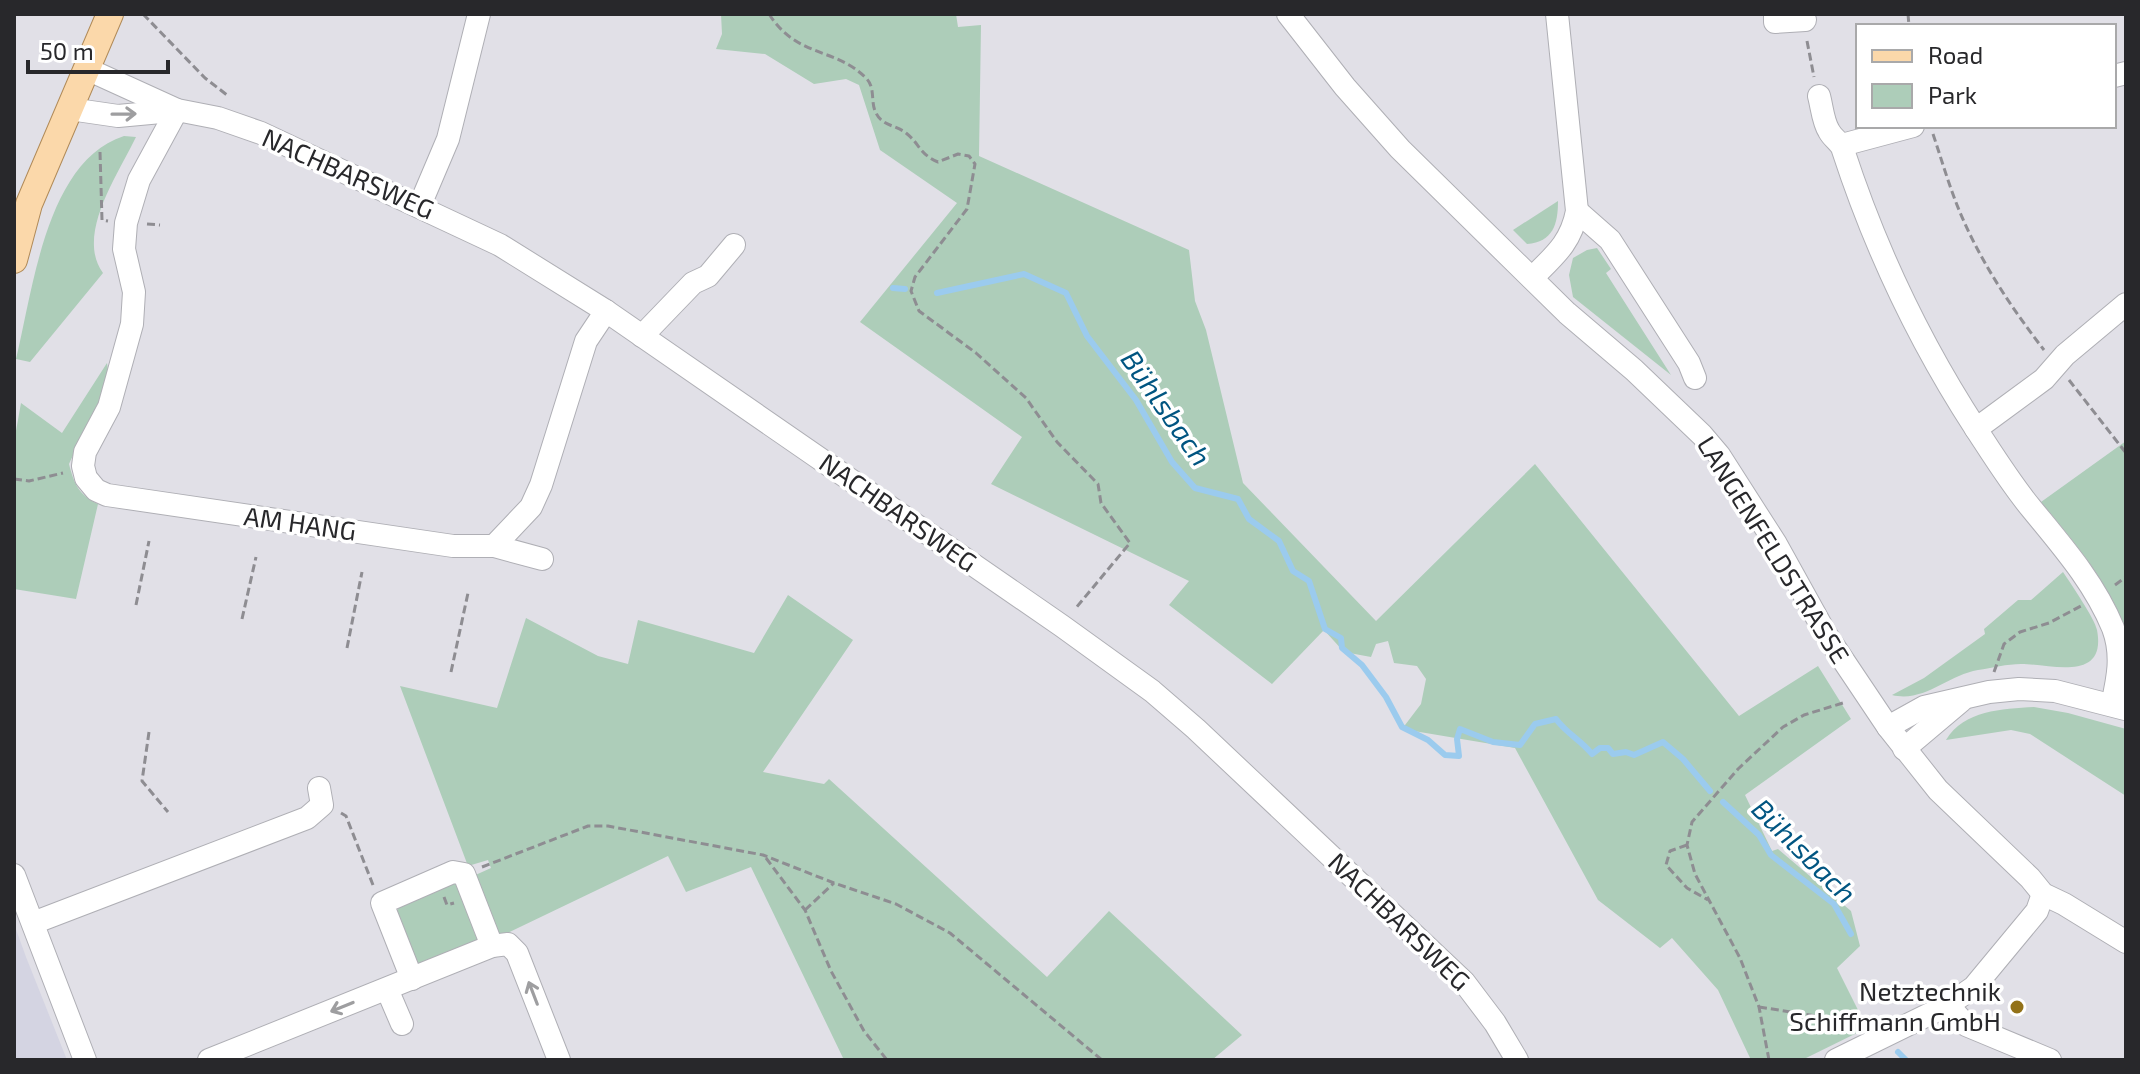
<svg xmlns="http://www.w3.org/2000/svg" width="2140" height="1074" viewBox="0 0 2140 1074" font-family="'Exo 2',sans-serif">
<style>
.built{fill:#d4d4e2}
.green{fill:#adcdb9}
.lines{fill:none;stroke-linecap:round;stroke-linejoin:round}
.stream{stroke:#9bcbee;stroke-width:6}
.minor-casing{stroke:#afafb5;stroke-width:24}
.major-casing{stroke:#b08a58;stroke-width:28}
.path{stroke:#8e8d92;stroke-width:3;stroke-dasharray:8 4;stroke-linecap:butt}
.minor{stroke:#fff;stroke-width:22}
.major{stroke:#fbd8aa;stroke-width:26}
.oneway{stroke:#9e9ea0}
.poi-dot{fill:#937219;stroke:#fff;stroke-width:3}
.labels{text-anchor:middle;stroke-width:7;stroke-linejoin:round;paint-order:stroke}
.street-label{font-size:26px;fill:#28282b;stroke:#fff}
.poi-label{font-size:26px;fill:#28282b;stroke:#fff;text-anchor:end}
.water-label{font-size:28px;font-style:italic;fill:#005581;stroke:#fff}
</style>
<rect width="100%" height="100%" fill="#e1e0e7"/>
<!-- built -->
<polygon class="built" points="14,924 26,957 67,1060 14,1060"/>
<!-- green -->
<g class="green">
<polygon points="721,14 956,14 958,27 981,25 979,156 1189,250 1195,301 1206,330 1243,483 1376,621 1535,464 1739,716 1818,666 1851,719 1745,795 1772,851 1778,849 1851,911 1860,946 1837,968 1867,1028 1802,1060 1751,1060 1718,990 1672,938 1660,948 1598,900 1515,748 1402,729 1421,704 1426,679 1417,666 1394,663 1388,641 1376,644 1371,657 1344,652 1324,630 1272,684 1169,605 1189,581 991,484 1022,437 860,322 957,203 880,150 859,85 846,79 814,84 765,54 716,49 722,34"/>
<path d="M124,136L136,137C119,173 75,235 103,273L30,362L16,359C33,290 46,161 124,136Z"/>
<path d="M1558,201C1558,224 1553,242 1527,244L1513,230Z"/>
<polygon points="1597,248 1611,269 1606,273 1671,375 1573,297 1569,275 1573,258 1587,250"/>
<path d="M107,363C114,397 82,434 69,464C74,484 79,495 98,504L76,599L14,589V442L21,403L62,433Z"/>
<path d="M2126,441V630C2108,581 2074,542 2041,502Z"/>
<path d="M2063,572C2071,584 2095,619 2097,630C2107,683 2050,664 2021,664C2007,664 1992,668 1978,670C1948,675 1924,703 1892,695L1924,678L1985,634L1984,629L2018,600H2031Z"/>
<polygon points="788,595 853,640 763,772 824,784 829,779 1047,977 1109,911 1242,1035 1212,1060 844,1060 751,867 686,892 668,856 495,939 414,970 392,916 410,895 460,882 491,868 488,860 468,866 400,686 497,708 526,618 598,656 628,664 638,620 754,653"/>
<path d="M2034,707L2068,713L2126,729V796L2030,734L2011,730L1946,740C1964,710 2002,709 2034,707Z"/>
</g>
<g class="lines">
<!-- stream -->
<g class="stream">
<polyline points="893,288 905,289"/>
<path d="M937,293L1024,274L1066,293L1087,336L1136,400L1172,462L1195,488L1238,499L1249,519L1279,541L1293,571L1309,581L1325,629L1341,638L1342,648L1362,665L1386,697L1402,727L1428,740L1445,755L1459,756L1457,739L1460,729L1493,742L1520,745L1535,724L1556,719C1567,734 1581,740 1592,754L1600,748H1608L1613,754L1626,752L1634,755L1663,742L1683,759L1710,791"/>
<polyline points="1723,802 1759,835 1771,855 1834,904 1851,934"/>
<polyline points="1898,1052 1906,1060"/>
</g>
<defs>
<g id="minor">
<polyline points="1288,14 1345,87 1400,149 1567,313 1634,370 1702,435 1719,455 1776,544 1827,636 1888,727 1938,790 2030,878 2043,894 2064,904 2126,942"/>
<polyline points="1775,14 1775,22 1805,20"/>
<polyline points="87,69 177,110 218,118 261,133 500,245 606,311 1062,626 1152,691 1196,729 1464,982 1495,1023 1517,1060"/>
<polyline points="2114,76 2126,73"/>
<path d="M1819,96C1822,107 1823,122 1829,131C1833,139 1841,142 1843,150C1875,248 1920,343 1976,429C1993,455 2011,484 2031,508C2062,546 2094,582 2113,628C2123,655 2118,678 2112,705"/>
<polyline points="70,109 118,116 172,111"/>
<polyline points="177,110 139,180 126,223 124,249 134,292 132,324 109,407 85,452 83,466 86,478 96,490 107,495 453,546 494,546 542,559"/>
<polyline points="1842,145 1913,126"/>
<polyline points="420,205 448,139 479,14"/>
<polyline points="1577,211 1610,240 1689,363 1695,378"/>
<path d="M1532,278C1554,256 1571,243 1577,211L1557,14"/>
<polyline points="642,336 693,283 708,276 734,245"/>
<polyline points="1976,429 2044,379 2065,355 2126,304"/>
<polyline points="494,546 531,507 541,485 586,341 606,311"/>
<polyline points="1888,727 1924,707 1989,692 2019,689 2055,691 2125,709"/>
<polyline points="1904,749 1961,701"/>
<polyline points="14,875 85,1060"/>
<polyline points="33,923 307,818 322,805 319,788"/>
<polyline points="412,979 382,903 453,872 464,874 492,946"/>
<polyline points="387,989 402,1024"/>
<polyline points="1948,1005 1966,1025 2050,1060"/>
<polyline points="209,1060 492,946 508,944 517,953 559,1060"/>
<polyline points="1836,1060 1948,1005 1974,987 2037,911 2043,894"/>
</g>
<polyline id="major" points="14,260 29,204 110,14"/>
</defs>
<!-- minor casing -->
<use href="#minor" class="minor-casing"/>
<!-- major casing -->
<use href="#major" class="major-casing"/>
<!-- path -->
<g class="path">
<polyline points="143,14 205,78 227,95"/>
<path d="M769,14C797,58 835,47 866,78C876,88 870,102 876,113C882,126 896,125 906,133C920,144 919,154 938,162L958,154L969,156L975,164L967,209L915,277L911,291L919,311L976,353L1026,398L1057,442L1098,484L1101,503L1130,543L1075,609"/>
<polyline points="1908,14 1909,26"/>
<polyline points="1807,41 1814,77"/>
<path d="M1933,134C1941,158 1948,182 1957,205C1978,258 2010,306 2044,350"/>
<polyline points="100,152 102,220 108,221"/>
<polyline points="147,224 160,225"/>
<polyline points="2069,380 2126,453"/>
<polyline points="14,479 29,481 63,473"/>
<polyline points="2115,585 2126,577"/>
<polyline points="136,605 149,541"/>
<polyline points="242,619 256,557"/>
<polyline points="347,648 362,572"/>
<polyline points="451,672 468,593"/>
<polyline points="1994,672 2004,644 2020,632 2049,623 2081,606"/>
<polyline points="149,732 142,781 168,812"/>
<polyline points="341,813 346,816 373,885"/>
<polyline points="1687,845 1670,851 1666,865 1687,888 1708,900"/>
<polyline points="766,858 805,910 831,971 864,1031 887,1060"/>
<polyline points="482,867 588,826 608,826 763,855 834,883 896,904 950,933 1102,1060"/>
<polyline points="444,897 447,905 454,903"/>
<polyline points="805,910 834,883"/>
<polyline points="1759,1007 1836,1019 1850,1032"/>
<polyline points="1769,1060 1759,1007 1740,958 1695,874 1687,845 1692,822 1738,769 1783,727 1804,715 1846,702"/>
</g>
<!-- minor -->
<use href="#minor" class="minor"/>
<!-- major -->
<use href="#major" class="major"/>
</g>
<!-- one-way arrows -->
<defs><path id="oneway-shaft" d="M-6 0H5M1.5-3L5.5 0L1.5 3" fill="none" stroke-width="1.6" stroke-linecap="round" stroke-linejoin="round" transform="scale(2)"/></defs>
<g class="oneway">
<use href="#oneway-shaft" transform="translate(124 114) rotate(-1)"/>
<use href="#oneway-shaft" transform="translate(533 993) rotate(-111)"/>
<use href="#oneway-shaft" transform="translate(342 1007) rotate(158)"/>
</g>
<!-- markers -->
<circle class="poi-dot" cx="2017" cy="1007" r="8"/>
<g class="labels">
<!-- street labels -->
<g class="street-label">
<text transform="translate(348 174) rotate(24)" y="9">NACHBARSWEG</text>
<text transform="translate(898 513) rotate(35)" y="9">NACHBARSWEG</text>
<text transform="translate(300 524) rotate(8)" y="9">AM HANG</text>
<text transform="translate(1773 550) rotate(58)" y="9">LANGENFELDSTRASSE</text>
<text transform="translate(1399 922) rotate(44)" y="9">NACHBARSWEG</text>
</g>
<!-- poi labels -->
<g class="poi-label">
<text x="2001" y="1001">Netztechnik<tspan x="2001" dy="30">Schiffmann GmbH</tspan></text>
</g>
<!-- water labels -->
<g class="water-label">
<text transform="translate(1166 408) rotate(55)" y="10">Bühlsbach</text>
<text transform="translate(1804 851) rotate(45)" y="10">Bühlsbach</text>
</g>
</g>
<!-- border -->
<rect width="2140" height="1074" fill="none" stroke="#28282b" stroke-width="32"/>
<!-- legend -->
<rect x="1856" y="24" width="260" height="104" fill="#ffffff" stroke="#a9a9aa" stroke-width="2"/>
<rect x="1872" y="50" width="40" height="12" fill="#fbd8aa" stroke="#a9a9aa" stroke-width="2"/>
<text x="1928" y="64" font-size="24" fill="#28282b">Road</text>
<rect x="1872" y="84" width="40" height="24" fill="#adcdb9" stroke="#a9a9aa" stroke-width="2"/>
<text x="1928" y="104" font-size="24" fill="#28282b">Park</text>
<!-- scale -->
<path d="M28 60v12h140v-12" fill="none" stroke="#28282b" stroke-width="4"/>
<text x="40" y="60" font-size="24" fill="#28282b" stroke="#ffffff" stroke-width="6" paint-order="stroke">50 m</text>
</svg>
